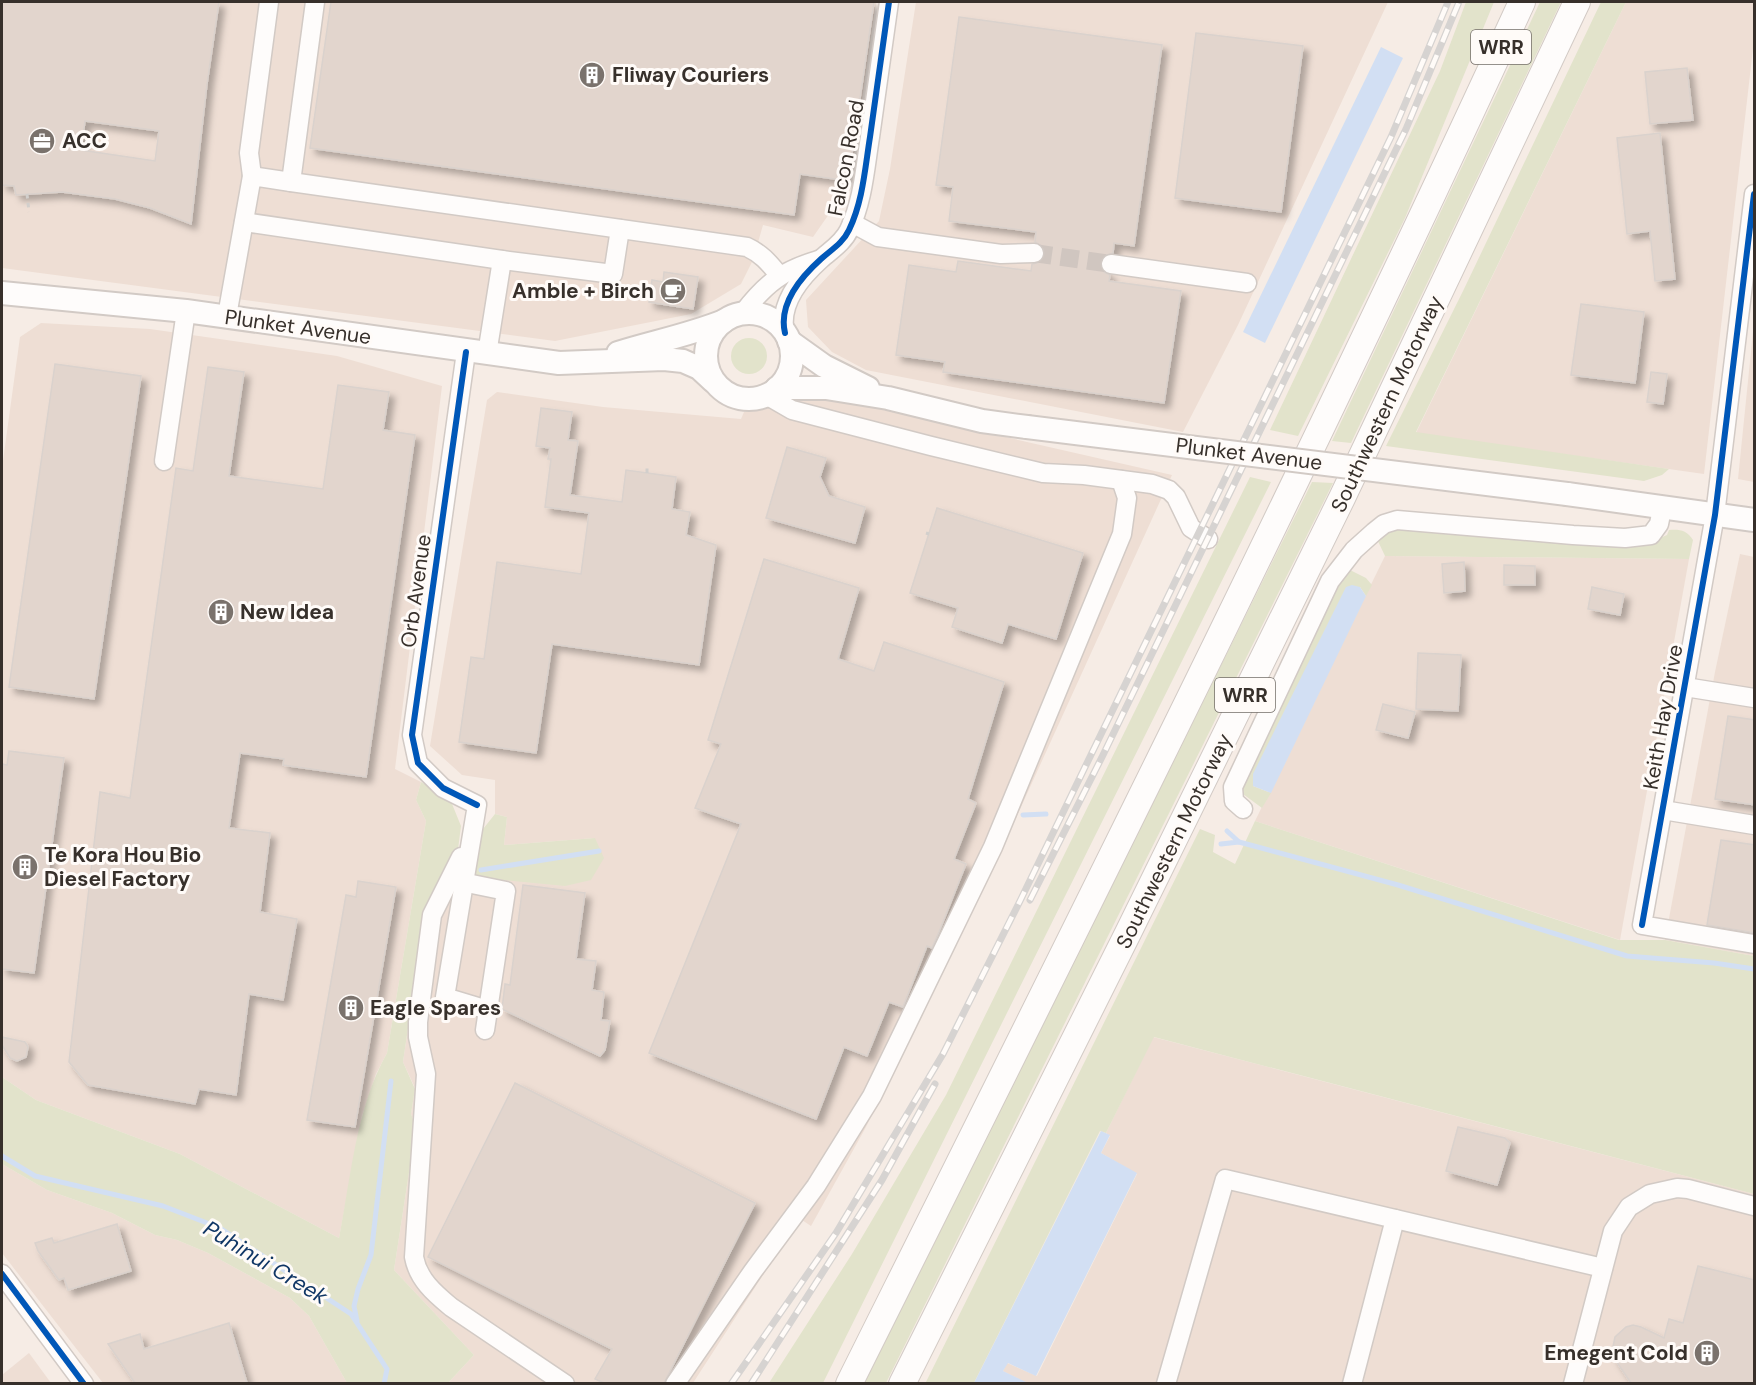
<svg xmlns="http://www.w3.org/2000/svg" width="1756" height="1385" viewBox="0 0 1756 1385" font-family="'DM Sans',sans-serif">
<style>
.industrial{fill:#eeded4}
.green{fill:#e2e3cb}
.water{fill:#d2dff3}
.lines{fill:none;stroke-linecap:round;stroke-linejoin:round}
.stream{stroke:#d2dff3;stroke-width:5}
.building{fill:#e2d5cd;stroke:#dad2cd;stroke-width:1.5;fill-rule:evenodd;filter:url(#shadow)}
.minor-tunnel{stroke:#d0c6c0;stroke-width:18;stroke-dasharray:18 9;stroke-linecap:butt}
.minor-casing{stroke:#d2cac5;stroke-width:21}
.major-casing{stroke:#d2cac5;stroke-width:26}
.highway-casing{stroke:#d2cac5;stroke-width:28}
.path{stroke:#d2cfcc;stroke-width:3;stroke-dasharray:4.5 4.5;stroke-linecap:butt}
.minor{stroke:#fefcfb;stroke-width:18}
.major{stroke:#fefcfb;stroke-width:22}
.highway{stroke:#fefcfb;stroke-width:26}
.rail-casing{stroke:#d6d3d1;stroke-width:7}
.rail{stroke:#fffbf8;stroke-width:4.5;stroke-dasharray:14;stroke-linecap:butt}
.major-bridge-casing{stroke:#d2cac5;stroke-width:26;stroke-linecap:butt}
.major-bridge{stroke:#fefcfb;stroke-width:22}
.cycleway-casing{stroke:#fffbf8;stroke-width:10}
.cycleway{stroke:#0057b8;stroke-width:6}
.labels{text-anchor:middle;stroke-width:6;stroke-linejoin:round;paint-order:stroke}
.shield{fill:#fffbf8;stroke:#736d68;stroke-width:1.5}
.shield-label{font-size:20px;font-weight:bold;fill:#37302b}
.poi-label{font-size:21px;font-weight:bold;fill:#37302b;stroke:#fffbf8;text-anchor:start}
.street-label{font-size:21px;fill:#37302b;stroke:#fffbf8}
.water-label{font-size:22px;font-style:italic;fill:#103665;stroke:#fffbf8}
</style>
<defs>
<filter id="shadow"><feDropShadow dx="5.5" dy="5.5" stdDeviation="3" flood-color="#0004"/></filter>
</defs>
<rect width="100%" height="100%" fill="#f6ece5"/>
<!-- industrial -->
<g class="industrial">
<polygon points="2,2 876,2 850,184 813,237 763,225 753,260 741,284 691,314 555,341 2,268"/>
<polygon points="916,2 1388,2 1238,325 1183,432 866,370 832,352 808,327 806,300 879,221 890,169"/>
<polygon points="1626,2 1754,2 1754,40 1704,474 1416,433"/>
<polygon points="1754,322 1754,482 1738,479"/>
<polygon points="41,323 150,329 337,356 442,386 395,769 421,782 416,800 426,821 387,1053 376,1074 362,1116 339,1238 180,1154 36,1100 2,1077 2,468 20,337"/>
<polygon points="497,392 603,407 741,419 744,412 766,409 795,397 826,396 1172,475 1016,818 866,1127 811,1226 802,1220 791,1232 693,1383 448,1383 474,1355 394,1270 416,1127 411,1114 415,1088 403,1062 425,914 443,871 595,838 504,845 507,817 495,814 495,780 462,775 430,746 487,400"/>
<polygon points="1740,554 1754,557 1754,956 1665,940 1715,672"/>
<polygon points="1385,556 1689,559 1620,940 1255,821"/>
<polygon points="1153,1037 1754,1194 1754,1383 1028,1384 1003,1371 1007,1363 1037,1376 1137,1174 1101,1153 1110,1136 1106,1133"/>
<polygon points="2,1164 47,1190 112,1213 155,1235 177,1240 208,1253 290,1298 309,1316 347,1383 103,1383 2,1253"/>
<polygon points="29,1353 51,1383 2,1383 2,1375"/>
</g>
<!-- green -->
<g class="green">
<polygon points="1466,2 1494,2 1405,218 1298,436 1270,430 1440,71"/>
<polygon points="1540,2 1561,2 1351,443 1332,441"/>
<polygon points="1601,2 1626,2 1416,432 1669,469 1662,475 1644,481 1386,446 1464,289"/>
<circle cx="749" cy="356" r="18"/>
<polygon points="1250,477 1271,482 823,1383 769,1383 852,1254 946,1095"/>
<polygon points="1312,482 1333,483 886,1383 864,1384"/>
<path d="M1392,526L1653,541L1667,535L1669,530C1679,529 1687,530 1693,540L1689,559L1385,556L1376,537Z"/>
<polygon points="1348,569 1366,578 1372,585 1366,596 1360,587 1253,786 1271,793 1262,808 1243,794 1240,783 1338,578"/>
<path d="M421,782L450,799L461,826L455,873L443,871L425,914L403,1062L415,1089L411,1114L416,1127L394,1270L474,1355L448,1383H347L309,1316L290,1298L208,1253L177,1240L155,1235L112,1213L47,1190L2,1164V1077L36,1100L180,1154L339,1238C351,1177 356,1108 387,1053L426,821L416,800Z"/>
<polygon points="495,814 507,817 504,845 595,838 604,858 591,880 565,886 473,877 483,829"/>
<polygon points="1255,821 1619,940 1665,940 1754,956 1754,1194 1154,1037 1106,1133 1100,1131 974,1383 925,1384 1200,829 1215,835 1213,852 1235,864"/>
</g>
<!-- water -->
<g class="water">
<polygon points="1381,47 1403,58 1265,343 1243,332"/>
<polygon points="1352,585 1360,587 1366,596 1271,793 1253,786 1253,774 1346,587"/>
<polygon points="1101,1131 1110,1135 1101,1153 1137,1173 1036,1376 1008,1363 1003,1371 1028,1383 974,1383"/>
</g>
<g class="lines">
<!-- stream -->
<g class="stream">
<polyline points="1023,815 1046,814"/>
<polyline points="1239,842 1398,885 1627,956 1714,963 1754,969"/>
<polyline points="1221,844 1239,842 1227,831"/>
<polyline points="481,870 599,851"/>
<polyline points="2,1156 35,1176 163,1206 220,1228 351,1314 387,1369 384,1384"/>
<polyline points="357,1321 354,1306 358,1289 371,1255 391,1081"/>
</g>
</g>
<!-- building -->
<g class="building">
<path d="M2,2H219L207,84L191,224L150,208L115,199L62,192L16,195L14,186L2,185ZM85,121L159,131L155,161L81,150Z"/>
<polygon points="331,2 874,2 848,181 800,174 794,215 310,148"/>
<polygon points="959,17 1162,45 1134,246 1114,243 1113,253 1103,257 1100,263 1104,272 1110,275 1109,281 1181,291 1164,403 943,372 945,362 896,355 909,265 956,272 958,261 1031,271 1032,264 1040,262 1045,253 1043,247 1035,242 1036,232 949,221 953,187 936,185"/>
<polygon points="1196,33 1303,46 1281,212 1175,198"/>
<polygon points="1687,68 1693,120 1650,124 1645,72"/>
<polygon points="1660,133 1675,279 1655,281 1650,231 1627,234 1617,138"/>
<polygon points="664,272 698,277 693,309 649,302 652,280 663,282"/>
<polygon points="1581,304 1644,312 1635,383 1571,375"/>
<polygon points="55,364 141,376 94,699 9,687"/>
<polygon points="208,367 244,372 229,476 323,489 338,385 389,392 383,430 415,435 366,777 283,765 284,759 240,753 229,828 270,833 260,912 297,919 283,1000 249,994 236,1095 199,1089 195,1104 88,1085 69,1062 100,792 130,798 176,468 193,471"/>
<polygon points="1651,372 1667,374 1663,404 1647,402"/>
<polygon points="541,408 572,412 568,440 578,441 570,495 622,502 626,470 676,477 672,509 690,512 686,535 716,545 699,665 552,644 536,753 459,742 471,657 484,659 497,562 581,574 589,513 545,507 551,459 548,459 550,448 536,446"/>
<polygon points="787,447 826,458 820,477 829,496 865,507 855,543 766,518"/>
<polygon points="937,508 1083,553 1056,639 1008,624 1002,643 952,627 958,608 910,593"/>
<polygon points="764,559 859,588 838,659 874,671 884,642 1004,682 968,799 976,803 954,859 966,864 939,932 932,948 927,946 903,1007 889,1002 867,1056 844,1047 816,1119 649,1053 741,824 695,808 721,744 708,740"/>
<polygon points="1464,562 1465,591 1444,593 1442,564"/>
<polygon points="1504,565 1535,566 1535,585 1504,585"/>
<polygon points="1592,587 1624,594 1620,615 1588,609"/>
<polygon points="1418,653 1461,655 1458,711 1416,709"/>
<polygon points="1383,704 1415,712 1408,738 1376,730"/>
<polygon points="1728,716 1755,720 1755,805 1715,799"/>
<polygon points="9,751 64,758 34,973 2,969 2,764 7,765"/>
<polygon points="1721,840 1755,845 1755,933 1707,925"/>
<polygon points="358,881 396,887 355,1127 307,1120 346,895 356,897"/>
<polygon points="523,885 585,893 576,959 596,961 592,990 604,992 601,1020 610,1021 605,1050 600,1056 502,1009 505,984 510,985"/>
<polygon points="2,1037 25,1042 28,1047 26,1057 17,1061 10,1058 2,1045"/>
<polygon points="515,1083 755,1203 664,1383 604,1383 595,1379 612,1349 428,1257"/>
<polygon points="1458,1127 1505,1138 1510,1143 1497,1185 1446,1171"/>
<polygon points="117,1224 131,1271 68,1290 64,1278 59,1280 38,1251 35,1243 52,1238 54,1243"/>
<polygon points="1698,1266 1755,1280 1755,1383 1631,1383 1614,1358 1612,1351 1615,1337 1626,1327 1633,1325 1641,1327 1664,1338 1669,1319 1683,1323"/>
<polygon points="229,1323 247,1383 135,1383 108,1344 140,1334 144,1349"/>
</g>
<g class="lines">
<!-- minor-tunnel -->
<polyline class="minor-tunnel" points="1034,253 1111,264"/>
<defs>
<g id="minor">
<polyline points="252,176 249,153 269,2"/>
<path d="M291,182L747,247C762,254 769,263 779,275"/>
<polyline points="1754,194 1715,515 1642,925 1754,944"/>
<polyline points="244,222 502,260 613,274 620,229"/>
<polyline points="852,223 878,237 1001,254 1034,253"/>
<polyline points="1111,264 1247,283"/>
<path d="M743,313C766,283 782,271 818,260"/>
<polyline points="227,316 252,176 291,182 315,2"/>
<path d="M785,333C778,304 801,277 821,259C831,250 843,243 849,230C863,201 865,168 870,137C876,92 883,47 889,2"/>
<polyline points="466,352 412,735 418,763 443,788 477,805 445,997 488,1010"/>
<polyline points="487,354 502,260"/>
<polyline points="766,395 792,410 931,446 1043,473 1084,475 1152,484 1169,490 1176,497 1191,528 1208,539"/>
<polyline points="164,461 186,311"/>
<polyline points="1685,687 1754,698"/>
<polyline points="1243,809 1234,801 1233,787 1330,581 1354,550 1374,532 1384,524 1397,520 1573,535 1625,538 1651,535 1659,524 1662,509"/>
<polyline points="1663,810 1754,825"/>
<path d="M461,857L432,915L418,1022V1037L426,1074L414,1257C418,1279 434,1293 451,1307L565,1384"/>
<polyline points="462,882 506,891 485,1030"/>
<polyline points="2,1274 84,1384"/>
<polyline points="675,1384 753,1271 816,1186 872,1096 993,847 1122,534 1127,498 1121,480"/>
<polyline points="1166,1384 1225,1179 1603,1268"/>
<polyline points="1352,1384 1395,1219"/>
<polyline points="1573,1384 1613,1231 1629,1207 1650,1194 1677,1188 1688,1189 1754,1206"/>
</g>
<g id="major">
<polyline points="2,293 186,311 559,363 664,359 683,361 699,368 713,381"/>
<circle cx="749" cy="356" r="43"/>
<polyline points="789,341 824,366 868,388"/>
<path d="M618,353C653,342 689,335 724,321"/>
<polyline points="777,388 826,388 888,398 982,421 1027,427"/>
<polyline points="1567,494 1754,520"/>
</g>
<g id="highway">
<path d="M849,1384C1078,925 1308,467 1522,2"/>
<polyline points="902,1384 1128,933 1342,498 1577,2"/>
</g>
</defs>
<!-- minor casing -->
<use href="#minor" class="minor-casing"/>
<!-- major casing -->
<use href="#major" class="major-casing"/>
<!-- highway casing -->
<use href="#highway" class="highway-casing"/>
<!-- path -->
<g class="path">
<polyline points="27,194 29,212"/>
<polyline points="647,473 647,466"/>
<polyline points="926,533 929,534"/>
</g>
<!-- minor -->
<use href="#minor" class="minor"/>
<!-- major -->
<use href="#major" class="major"/>
<!-- highway -->
<use href="#highway" class="highway"/>
<defs>
<g id="rail">
<polyline points="1030,900 1103,755 1406,129 1459,2"/>
<polyline points="731,1384 836,1233 943,1054 1020,901 1391,137 1448,2"/>
<polyline points="751,1384 882,1180 935,1084"/>
</g>
</defs>
<!-- rail casing -->
<use href="#rail" class="rail-casing"/>
<!-- rail -->
<use href="#rail" class="rail"/>
<defs>
<polyline id="major-bridge" points="1027,427 1567,494"/>
</defs>
<!-- major-bridge casing -->
<use href="#major-bridge" class="major-bridge-casing"/>
<!-- major-bridge -->
<use href="#major-bridge" class="major-bridge"/>
<defs>
<g id="cycleway">
<path d="M785,333C778,304 801,277 821,259C831,250 843,243 849,230C863,201 865,168 870,137C876,92 883,47 889,2"/>
<polyline points="466,352 412,735 418,763 443,788 477,805"/>
<polyline points="1642,925 1715,515 1754,194"/>
<polyline points="2,1274 84,1384"/>
</g>
</defs>
<!-- cycleway casing -->
<use href="#cycleway" class="cycleway-casing"/>
<!-- cycleway -->
<use href="#cycleway" class="cycleway"/>
</g>
<!-- icons -->
<defs>
<symbol id="building-disc" viewBox="-11 -11 22 22"><circle r="9.5" fill="#7a726c" stroke="#fffbf8"/><path d="M-4-6H4V6H1V3H-1V6H-4ZM-2.5-4.3h1.7v1.8h-1.7ZM.8-4.3h1.7v1.8H.8ZM-2.5-1h1.7V.8h-1.7ZM.8-1h1.7V.8H.8Z" fill="#fff"/></symbol>
<symbol id="office-disc" viewBox="-11 -11 22 22"><circle r="9.5" fill="#7a726c" stroke="#fffbf8"/><path d="M-6-3h4V-5.5h4V-3h4V5H-6ZM-1-4.5V-3h2v-1.5ZM-6 0V1H6V0Z" fill="#fff"/></symbol>
<symbol id="cafe-disc" viewBox="-11 -11 22 22"><circle r="9.5" fill="#7a726c" stroke="#fffbf8"/><path d="M-5.5-4.5H6V0H3Q3 3.5 0 3.5H-2.5Q-5.5 3.5-5.5 0ZM3-3.2v2h1.7v-2ZM-6 4.5H4V6H-6Z" fill="#fff"/></symbol>
</defs>
<g fill-rule="evenodd">
<use href="#building-disc" x="577" y="60" width="30" height="30"/>
<use href="#office-disc" x="27" y="126" width="30" height="30"/>
<use href="#cafe-disc" x="658" y="276" width="30" height="30"/>
<use href="#building-disc" x="206" y="597" width="30" height="30"/>
<use href="#building-disc" x="10" y="852" width="30" height="30"/>
<use href="#building-disc" x="336" y="993" width="30" height="30"/>
<use href="#building-disc" x="1692" y="1338" width="30" height="30"/>
</g>
<g class="labels">
<!-- shield labels -->
<g class="shield">
<rect x="1471" y="30" width="60" height="34" rx="4.5"/>
<rect x="1215" y="678" width="60" height="34" rx="4.5"/>
</g>
<g class="shield-label">
<text x="1501" y="54">WRR</text>
<text x="1245" y="702">WRR</text>
</g>
<!-- poi labels -->
<g class="poi-label">
<text x="612" y="82">Fliway Couriers</text>
<text x="62" y="148">ACC</text>
<text x="654" y="298" text-anchor="end">Amble + Birch</text>
<text x="240" y="619">New Idea</text>
<text x="44" y="862">Te Kora Hou Bio<tspan x="44" dy="24">Diesel Factory</tspan></text>
<text x="370" y="1015">Eagle Spares</text>
<text x="1688" y="1360" text-anchor="end">Emegent Cold</text>
</g>
<!-- street labels -->
<g class="street-label">
<text transform="translate(846 158) rotate(-79)" y="7">Falcon Road</text>
<text transform="translate(298 327) rotate(8)" y="7">Plunket Avenue</text>
<text transform="translate(1387 404) rotate(-65)" y="7">Southwestern Motorway</text>
<text transform="translate(1249 454) rotate(7)" y="7">Plunket Avenue</text>
<text transform="translate(416 591) rotate(-82)" y="7">Orb Avenue</text>
<text transform="translate(1663 717) rotate(-80)" y="7">Keith Hay Drive</text>
<text transform="translate(1174 841) rotate(-64)" y="7">Southwestern Motorway</text>
</g>
<!-- water labels -->
<g class="water-label">
<text transform="translate(266 1262) rotate(31)" y="8">Puhinui Creek</text>
</g>
</g>
<!-- border -->
<rect width="1756" height="1385" fill="none" stroke="#37302b" stroke-width="6"/>
</svg>
